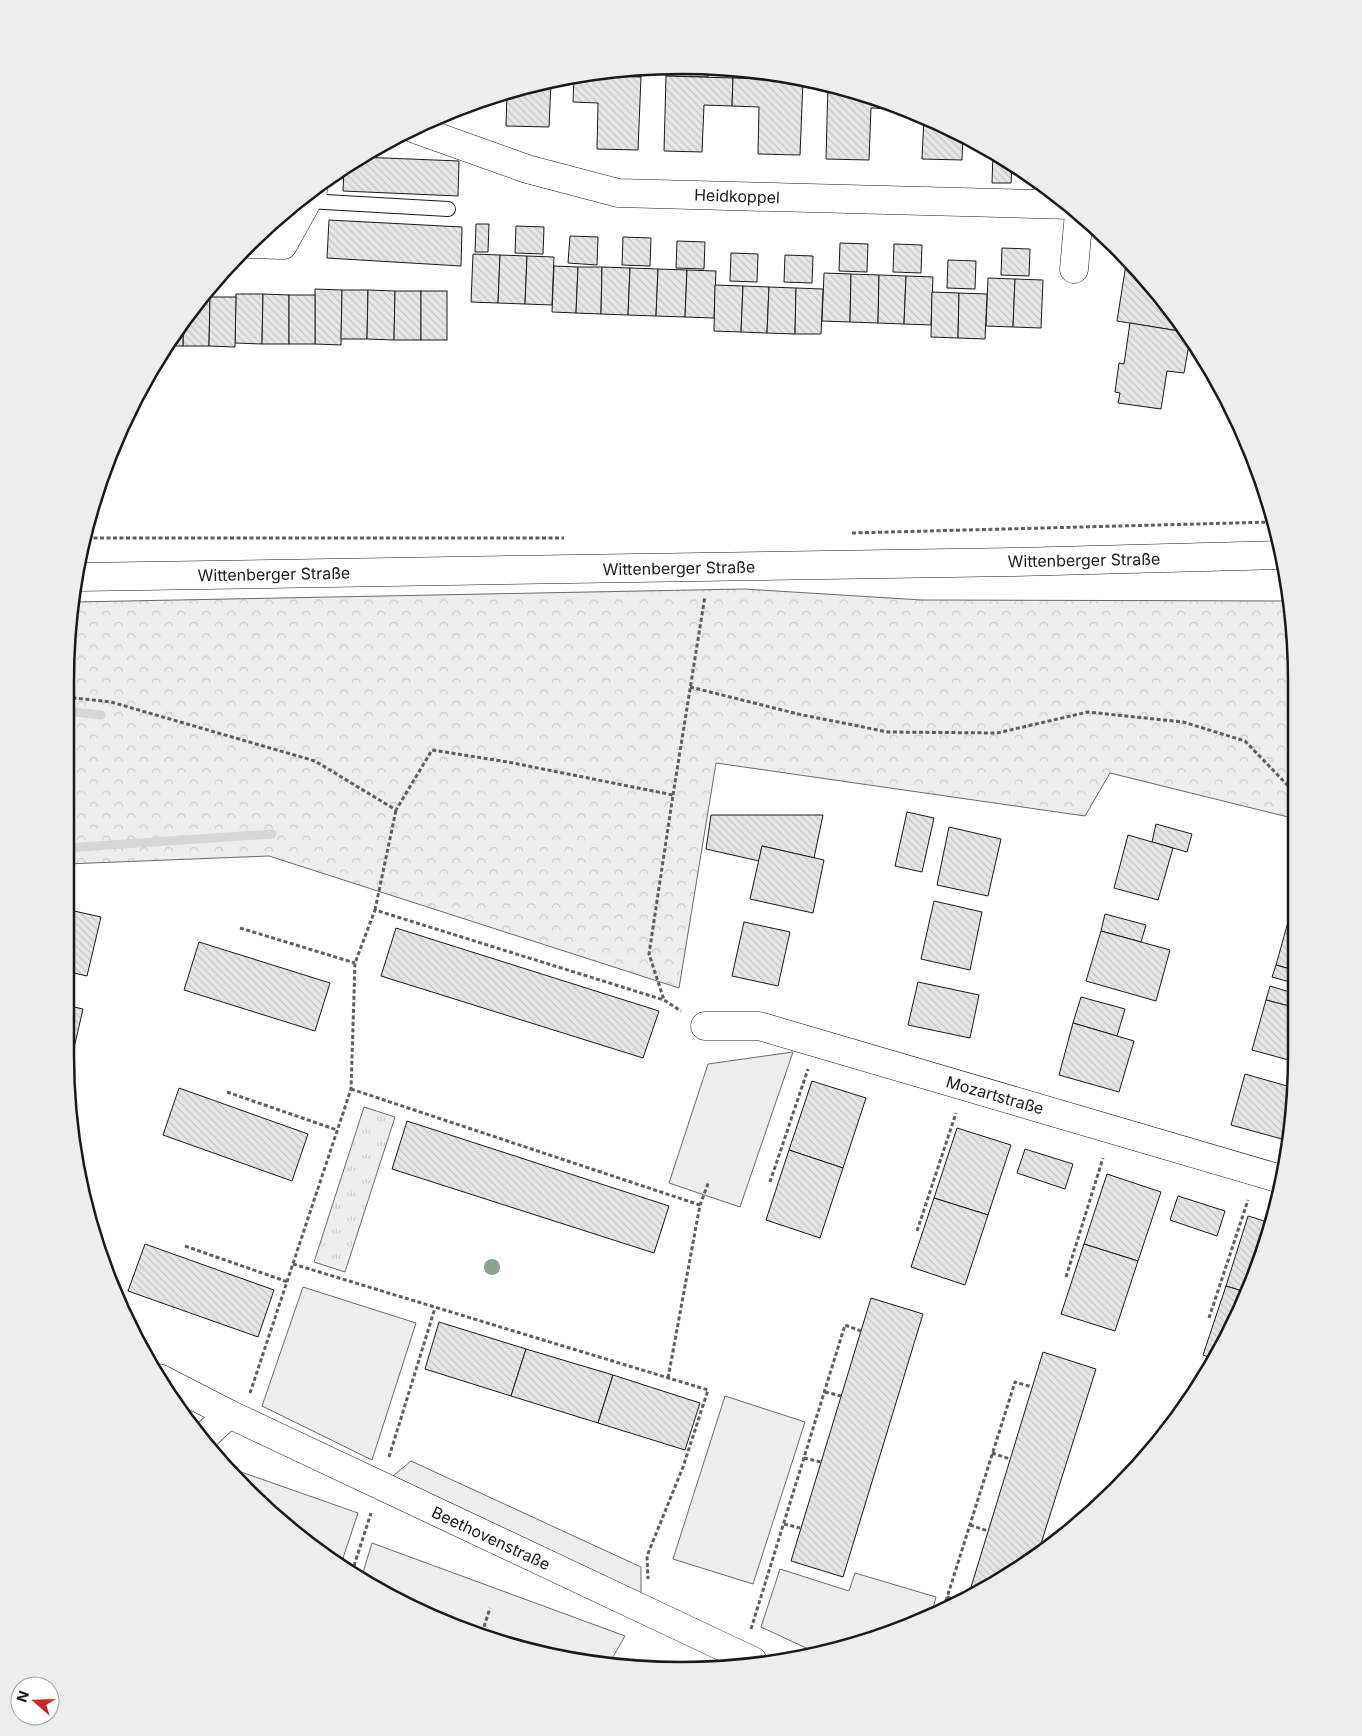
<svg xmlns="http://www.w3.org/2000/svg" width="1362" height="1736" viewBox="0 0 1362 1736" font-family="Inter,sans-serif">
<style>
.built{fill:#ededed;stroke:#6a6a6a}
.forest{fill:url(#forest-crowns);stroke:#6a6a6a}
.park{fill:url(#park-tufts);stroke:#6a6a6a}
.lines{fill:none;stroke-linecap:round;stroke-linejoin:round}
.stream{stroke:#d7d7d7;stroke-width:9}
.building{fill:url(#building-back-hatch);stroke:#1a1a1a}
.lane-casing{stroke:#1a1a1a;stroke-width:16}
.street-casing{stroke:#1a1a1a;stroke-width:29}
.secondary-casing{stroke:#1a1a1a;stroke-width:29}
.path{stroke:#5f5f5f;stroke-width:3;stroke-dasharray:4 2.5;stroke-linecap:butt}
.lane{stroke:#fff;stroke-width:14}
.street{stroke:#fff;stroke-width:28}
.secondary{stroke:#fff;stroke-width:28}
.tree{fill:#8aa48f}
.labels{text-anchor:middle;stroke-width:4;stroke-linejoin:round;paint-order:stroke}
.street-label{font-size:16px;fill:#1a1a1a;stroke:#fff}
.rim{fill:none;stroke:#1a1a1a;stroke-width:2.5}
</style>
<defs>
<pattern id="forest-crowns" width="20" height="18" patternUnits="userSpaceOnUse" patternTransform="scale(1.25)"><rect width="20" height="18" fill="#ededed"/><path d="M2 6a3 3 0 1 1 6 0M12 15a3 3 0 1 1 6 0" fill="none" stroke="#cbcbcb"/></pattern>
<pattern id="park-tufts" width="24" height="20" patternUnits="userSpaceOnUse" patternTransform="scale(1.25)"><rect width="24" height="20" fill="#ededed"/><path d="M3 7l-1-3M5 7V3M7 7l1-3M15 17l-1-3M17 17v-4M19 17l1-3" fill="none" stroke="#cbcbcb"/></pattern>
<pattern id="building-back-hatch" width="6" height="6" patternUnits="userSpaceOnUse" patternTransform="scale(1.25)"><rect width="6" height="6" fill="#e6e6e6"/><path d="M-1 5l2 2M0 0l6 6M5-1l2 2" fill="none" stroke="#c5c5c5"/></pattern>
</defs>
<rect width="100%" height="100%" fill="#fff"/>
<!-- built -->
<g class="built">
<polygon points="793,1052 740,1207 669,1183 708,1064"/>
<polygon points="303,1287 416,1323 372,1460 262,1406"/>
<polygon points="725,1396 805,1422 753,1584 673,1559"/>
<polygon points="411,1461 641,1567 641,1593 393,1476"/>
<polygon points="227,1467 358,1513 341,1564 246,1491"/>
<polygon points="372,1543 625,1636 610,1662 522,1650 373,1589 361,1579"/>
<polygon points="780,1569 849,1591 855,1573 936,1597 932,1612 841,1650 817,1653 761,1627"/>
</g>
<!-- forest -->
<polygon class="forest" points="744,589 922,600 1288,601 1296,640 1296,819 1110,773 1085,816 716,763 679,988 269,856 66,864 66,641 74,602"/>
<!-- park -->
<polygon class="park" points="364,1107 395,1117 345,1272 314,1262"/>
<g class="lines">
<!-- stream -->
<g class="stream">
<polyline points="66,711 101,715"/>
<polyline points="66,848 272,834"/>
</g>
</g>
<!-- building -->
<g class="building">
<polygon points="708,67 708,77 666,76 666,68"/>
<polygon points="641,69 641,77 601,76 601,70"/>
<polygon points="760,73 803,80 760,79"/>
<polygon points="580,75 641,77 638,150 597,149 598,103 573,102 574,76"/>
<polygon points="666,76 733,78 732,106 704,105 702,152 664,151"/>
<polygon points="733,78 803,80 800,155 758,154 759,107 732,106"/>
<polygon points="551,82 549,127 506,126 507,92"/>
<polygon points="828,84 840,86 897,107 897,109 871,108 869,160 826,159"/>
<polygon points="924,117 953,128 963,134 962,160 922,159"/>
<polygon points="993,153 1015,167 1012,167 1011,183 992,183"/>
<polygon points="360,157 459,161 458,196 343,191 344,168"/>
<polygon points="329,220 462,227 461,266 327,258"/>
<polygon points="476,224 489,224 488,252 475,252"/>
<polygon points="516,226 544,227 543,254 515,253"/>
<polygon points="570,236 598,237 597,265 568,263"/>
<polygon points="623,237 651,238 650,266 622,265"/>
<polygon points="677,241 705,242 704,269 676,268"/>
<polygon points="840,243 868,244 867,272 839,271"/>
<polygon points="894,244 922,245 921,273 893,272"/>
<polygon points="1002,248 1030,249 1029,276 1001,275"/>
<polygon points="731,253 758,254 757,282 730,281"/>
<polygon points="473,254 500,255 498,303 471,302"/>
<polygon points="500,255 527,256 525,304 498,303"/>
<polygon points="785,255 813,256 812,283 784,282"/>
<polygon points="527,256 554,257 552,305 525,304"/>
<polygon points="1127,258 1144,275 1185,332 1117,321"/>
<polygon points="948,260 976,261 975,289 947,288"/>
<polygon points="554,266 578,267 576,313 552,312"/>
<polygon points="578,267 602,267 601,314 576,313"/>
<polygon points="602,267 630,268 628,315 601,314"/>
<polygon points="630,268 658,269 656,316 628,315"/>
<polygon points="658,269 687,270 685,317 656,316"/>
<polygon points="687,270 716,271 714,318 685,317"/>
<polygon points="824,273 851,274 850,322 822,321"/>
<polygon points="851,274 879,275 878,323 850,322"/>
<polygon points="879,275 906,276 904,324 878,323"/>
<polygon points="906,276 933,277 931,325 904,324"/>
<polygon points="988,278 1015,279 1013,327 986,326"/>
<polygon points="1015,279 1043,280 1041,328 1013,327"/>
<polygon points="715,285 743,286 741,332 714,331"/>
<polygon points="743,286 769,287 767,333 741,332"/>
<polygon points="769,287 796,288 795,334 767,333"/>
<polygon points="796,288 823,289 821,334 795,334"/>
<polygon points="315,289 342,290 341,345 315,344"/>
<polygon points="342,290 368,290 367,339 341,339"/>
<polygon points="368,290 395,291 394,340 367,339"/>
<polygon points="395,291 421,291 421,340 394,340"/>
<rect x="421" y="291" width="26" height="49"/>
<polygon points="932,292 959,293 958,338 931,337"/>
<polygon points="959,293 987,294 985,339 958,338"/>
<polygon points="236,294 263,294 262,344 235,343"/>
<polygon points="263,294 289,295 289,344 262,344"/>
<rect x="289" y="295" width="26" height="49"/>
<polygon points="201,297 210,297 209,346 183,346 183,321 192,306"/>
<polygon points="210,297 236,297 235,347 209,346"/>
<polygon points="183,321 183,346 168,346"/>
<polygon points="1130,323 1185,332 1190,339 1184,373 1167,371 1161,409 1118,403 1120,393 1115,392 1119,363 1124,364"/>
<polygon points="907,812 934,818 922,872 895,866"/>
<polygon points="711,815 823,815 814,858 762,846 759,861 706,849"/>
<polygon points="1156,824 1192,834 1187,852 1152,842"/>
<polygon points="949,827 1001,839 988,896 937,885"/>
<polygon points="1128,835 1173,848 1158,900 1114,888"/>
<polygon points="762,846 824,860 813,913 750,899"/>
<polygon points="934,901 982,912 970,970 921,959"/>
<polygon points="1293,904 1297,905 1297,971 1276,965"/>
<polygon points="65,909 101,917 87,976 65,971"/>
<polygon points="1105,914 1146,925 1141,942 1101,931"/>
<polygon points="744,922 790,932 778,986 732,976"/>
<polygon points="396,928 659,1011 643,1058 381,976"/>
<polygon points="1101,931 1170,950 1156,1001 1086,981"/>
<polygon points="199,942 330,983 315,1031 184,990"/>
<polygon points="1276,965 1297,971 1297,984 1272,977"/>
<polygon points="918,982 979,995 970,1038 908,1025"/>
<polygon points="1270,986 1296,994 1293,1007 1266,1000"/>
<polygon points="1081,997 1125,1009 1117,1036 1073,1023"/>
<polygon points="1266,1000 1297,1008 1296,1062 1252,1050"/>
<polygon points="65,1005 83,1009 71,1061 66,1060 65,1055"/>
<polygon points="1073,1023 1134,1041 1119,1092 1059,1075"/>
<polygon points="1245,1074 1294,1088 1289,1141 1231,1125"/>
<polygon points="812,1081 866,1098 843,1168 789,1150"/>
<polygon points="179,1088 308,1134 292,1181 163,1135"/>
<polygon points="407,1121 669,1206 654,1253 392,1169"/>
<polygon points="957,1128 1011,1145 988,1215 934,1198"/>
<polygon points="1025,1149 1073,1164 1065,1189 1017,1173"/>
<polygon points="789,1150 843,1168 820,1238 766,1220"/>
<polygon points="1107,1174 1161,1192 1138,1261 1084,1244"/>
<polygon points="1178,1196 1225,1211 1217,1236 1170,1220"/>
<polygon points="934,1198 988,1215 965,1285 911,1267"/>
<polygon points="1248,1216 1271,1223 1249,1293 1226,1286"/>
<polygon points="145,1244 274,1290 258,1337 128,1291"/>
<polygon points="1084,1244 1138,1261 1115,1331 1061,1314"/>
<polygon points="1226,1286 1249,1293 1214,1359 1203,1355"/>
<polygon points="871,1298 923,1314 843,1577 791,1561"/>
<polygon points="439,1322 526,1349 511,1396 425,1369"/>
<polygon points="526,1349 613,1375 598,1423 511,1396"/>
<polygon points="1043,1352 1096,1369 1039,1550 989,1588 968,1597"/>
<polygon points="613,1375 700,1403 685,1450 598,1423"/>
</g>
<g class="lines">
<defs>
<polyline id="lane" points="307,201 448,209"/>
<g id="street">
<polyline points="415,129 527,169 618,193 1070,205"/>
<polyline points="250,244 283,245 313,191"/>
<polyline points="1074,269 1079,213"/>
<polyline points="705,1026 759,1026 1284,1180"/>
<polyline points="159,1378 229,1414 753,1661"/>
<polyline points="204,1437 229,1414"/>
</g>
<polyline id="secondary" points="79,577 1014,562 1279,555"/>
</defs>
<!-- lane casing -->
<use href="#lane" class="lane-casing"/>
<!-- street casing -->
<use href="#street" class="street-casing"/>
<!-- secondary casing -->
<use href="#secondary" class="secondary-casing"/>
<!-- path -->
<g class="path">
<polyline points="852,533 1272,522"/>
<polyline points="87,538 564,538"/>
<polyline points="690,687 798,714 888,732 997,733 1088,712 1183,722 1245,741 1296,794"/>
<polyline points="66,697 111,702 315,761 396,810 432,750 508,762 673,795 649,954 664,1000"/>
<polyline points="673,795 705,596"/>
<polyline points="375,910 396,810"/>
<polyline points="240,928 355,963"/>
<polyline points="351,1089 700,1205"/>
<polyline points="227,1092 337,1130"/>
<polyline points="770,1182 808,1069"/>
<polyline points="917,1231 956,1113"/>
<polyline points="185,1246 288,1282"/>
<polyline points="293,1264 708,1390 683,1467 647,1556 648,1579"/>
<polyline points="1066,1277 1103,1158"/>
<polyline points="1209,1318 1248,1200"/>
<polyline points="668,1378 700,1205 709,1181"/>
<polyline points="825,1392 841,1396"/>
<polyline points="250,1393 351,1089 355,963 375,910 664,1000 681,1011"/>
<polyline points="992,1453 1010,1459"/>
<polyline points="389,1457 435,1308"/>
<polyline points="804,1458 821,1462"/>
<polyline points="784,1524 800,1528"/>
<polyline points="970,1525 988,1531"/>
<polyline points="352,1572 371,1513"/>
<polyline points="947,1597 959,1601"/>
<polyline points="944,1607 1015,1382 1032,1387"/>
<polyline points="751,1629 845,1325 861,1331"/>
<polyline points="482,1633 490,1608"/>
</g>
<!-- lane -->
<use href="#lane" class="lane"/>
<!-- street -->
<use href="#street" class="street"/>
<!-- secondary -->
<use href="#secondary" class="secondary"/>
</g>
<!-- trees -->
<circle class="tree" cx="492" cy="1267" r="8"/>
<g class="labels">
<!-- street labels -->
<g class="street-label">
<text transform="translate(737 196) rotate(2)" y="6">Heidkoppel</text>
<text transform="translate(1084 560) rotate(-1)" y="6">Wittenberger Straße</text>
<text transform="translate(679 568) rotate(-1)" y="6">Wittenberger Straße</text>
<text transform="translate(274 574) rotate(-1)" y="6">Wittenberger Straße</text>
<text transform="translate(995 1095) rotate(16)" y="6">Mozartstraße</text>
<text transform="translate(491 1538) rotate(25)" y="6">Beethovenstraße</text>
</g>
</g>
<!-- crop -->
<path d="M0 0H1362V1736H0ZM681 74H681A607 607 0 0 1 1288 681V1055A607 607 0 0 1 681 1662H681A607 607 0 0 1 74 1055V681A607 607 0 0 1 681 74Z" fill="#ededed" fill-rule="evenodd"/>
<path class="rim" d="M681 74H681A607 607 0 0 1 1288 681V1055A607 607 0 0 1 681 1662H681A607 607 0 0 1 74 1055V681A607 607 0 0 1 681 74Z"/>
<!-- north arrow -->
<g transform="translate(35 1701) rotate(290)"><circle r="24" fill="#ffffff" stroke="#a3a3a3"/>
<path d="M0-4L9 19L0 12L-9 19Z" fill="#c62828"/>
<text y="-8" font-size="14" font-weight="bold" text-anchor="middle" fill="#1a1a1a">N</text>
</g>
</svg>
